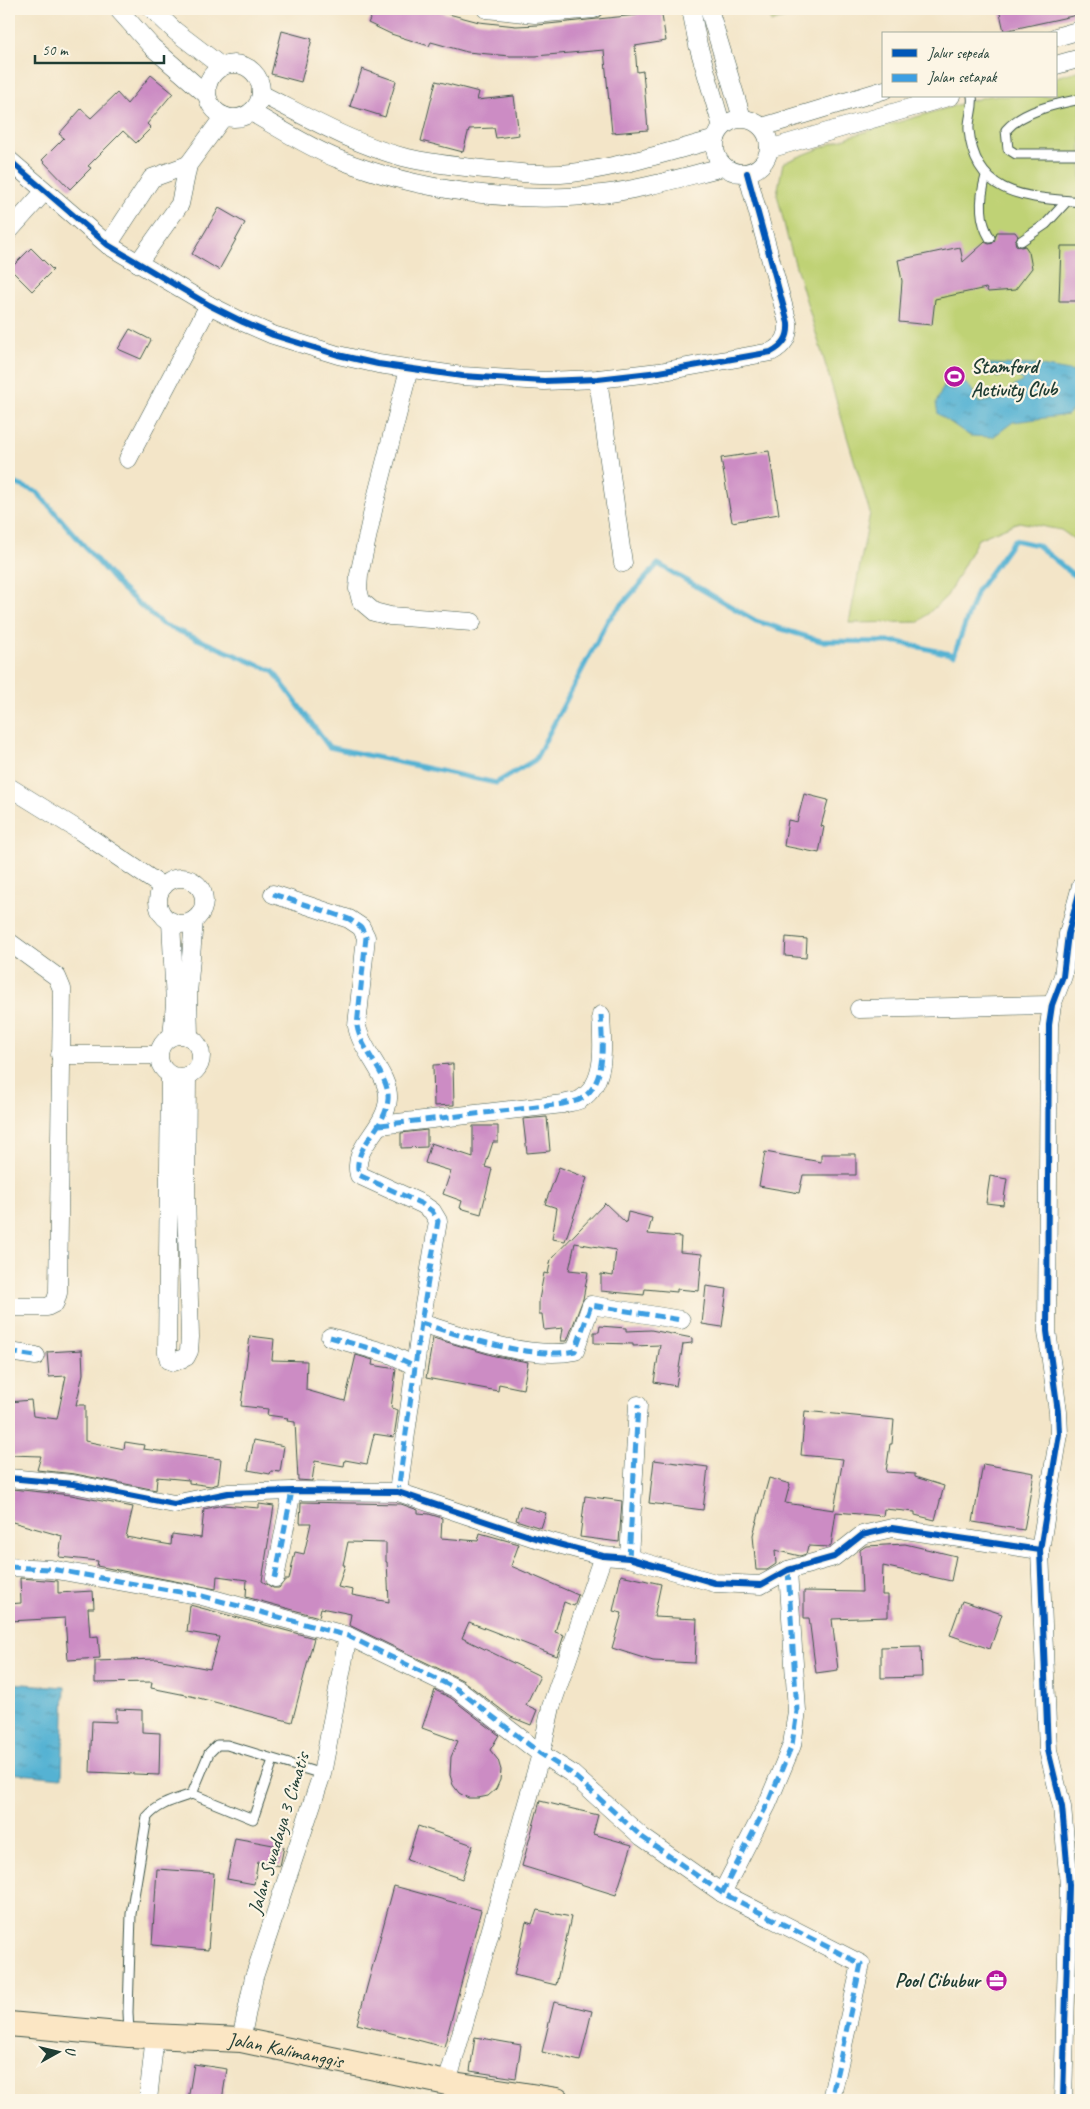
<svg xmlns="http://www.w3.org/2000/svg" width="1090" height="2109" viewBox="0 0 1090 2109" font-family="Caveat,sans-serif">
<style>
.grass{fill:url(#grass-tufts);stroke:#6f8854}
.pitch{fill:#bfd275;stroke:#6f8854}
.water{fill:url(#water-ripples);stroke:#3a7884}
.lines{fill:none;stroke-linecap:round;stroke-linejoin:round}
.stream{stroke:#55b2d3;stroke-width:5}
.building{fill:#cc8cc4;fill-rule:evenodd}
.service-casing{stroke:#3f564a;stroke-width:11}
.minor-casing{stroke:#3f564a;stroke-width:19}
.secondary-casing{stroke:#3f564a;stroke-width:26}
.service{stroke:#fff;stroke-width:9}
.minor{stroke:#fff;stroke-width:18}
.secondary{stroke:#fbe6c4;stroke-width:24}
.quiet{stroke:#3c9ee2;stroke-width:5;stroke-dasharray:10 5;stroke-linecap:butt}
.cycleway-casing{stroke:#fcf5e5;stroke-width:9}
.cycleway{stroke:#0057b8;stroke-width:6}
.labels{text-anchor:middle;stroke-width:4.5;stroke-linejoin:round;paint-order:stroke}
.poi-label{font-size:20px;font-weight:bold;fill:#1f3d34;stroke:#fcf5e5;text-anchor:start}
.street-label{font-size:20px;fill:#1f3d34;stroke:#fcf5e5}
</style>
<defs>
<pattern id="grass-tufts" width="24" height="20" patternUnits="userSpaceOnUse" patternTransform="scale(1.25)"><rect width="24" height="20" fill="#bfd275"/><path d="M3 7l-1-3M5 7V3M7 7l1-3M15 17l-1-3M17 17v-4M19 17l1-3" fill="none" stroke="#a4b566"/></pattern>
<pattern id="water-ripples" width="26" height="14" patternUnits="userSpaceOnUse" patternTransform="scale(1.25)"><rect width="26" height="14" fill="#55b2d3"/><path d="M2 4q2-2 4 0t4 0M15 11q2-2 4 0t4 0" fill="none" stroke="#4692ac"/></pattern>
</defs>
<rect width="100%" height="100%" fill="#fcf5e5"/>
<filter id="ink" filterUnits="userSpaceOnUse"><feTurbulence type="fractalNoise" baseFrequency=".02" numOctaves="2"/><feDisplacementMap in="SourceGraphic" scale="10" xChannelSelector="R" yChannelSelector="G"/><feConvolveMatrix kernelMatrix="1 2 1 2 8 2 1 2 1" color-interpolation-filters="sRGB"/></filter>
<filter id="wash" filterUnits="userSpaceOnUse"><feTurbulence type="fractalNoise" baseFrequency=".0096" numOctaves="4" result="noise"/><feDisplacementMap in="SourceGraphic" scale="20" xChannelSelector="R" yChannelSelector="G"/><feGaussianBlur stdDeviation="1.12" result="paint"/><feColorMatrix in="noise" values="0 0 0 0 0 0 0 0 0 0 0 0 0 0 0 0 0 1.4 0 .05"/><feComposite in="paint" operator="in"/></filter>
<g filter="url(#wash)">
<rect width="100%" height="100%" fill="#f3e5c8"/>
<!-- grass -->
<polygon class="grass" points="769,9 812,9 771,22"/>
<!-- pitch -->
<polygon class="pitch" points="1081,70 1081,544 1061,530 1019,522 978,539 947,596 919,622 849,623 870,513 788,240 777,194 783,163 851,136 988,96 1056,96 1056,77"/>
<!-- water -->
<g class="water">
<path d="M989,364L1035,365L1075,372L1081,400L1068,415L1013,422L993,437L970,436L938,414L936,403L946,381C968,380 970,385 979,403L989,401L1023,381L1012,371L997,378Z"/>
<polygon points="9,1683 65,1687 62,1778 9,1773"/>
</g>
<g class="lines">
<!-- stream -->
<polyline class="stream" points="9,481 37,492 121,588 162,624 273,671 329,747 496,783 535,760 608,620 658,564 756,621 821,641 898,642 954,655 977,591 1014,540 1037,545 1081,581"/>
</g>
<g id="blocks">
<!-- building -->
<g class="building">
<polygon points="375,9 442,9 441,12 479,22 516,26 538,25 637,15 636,9 661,9 666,41 635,46 637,72 643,71 648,130 612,133 604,50 536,56 510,56 467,52 431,42 429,46 391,34 368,23"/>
<polygon points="999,9 1076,9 1077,15 1004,31"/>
<polygon points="282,31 312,39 301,82 271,74"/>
<polygon points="362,69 396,81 385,117 350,106"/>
<polygon points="151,75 173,93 147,124 151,128 136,143 123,131 88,166 91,168 70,189 42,160 64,138 59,134 81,109 91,118 117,93 127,104"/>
<polygon points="436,81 479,92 477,100 514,96 519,135 496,138 494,128 469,129 463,152 421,141"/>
<polygon points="219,208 245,223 219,270 192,254"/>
<polygon points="997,232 1015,232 1018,236 1015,241 1016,245 1021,247 1025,246 1029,252 1032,268 1015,290 988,292 986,288 935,299 932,325 899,322 902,281 898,260 960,247 963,262 985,242 989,244 993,243"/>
<polygon points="1061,246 1081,246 1081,301 1059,301"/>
<polygon points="31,248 53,270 32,291 10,269"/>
<polygon points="130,329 151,340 141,359 118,349"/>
<polygon points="769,451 779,514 732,522 721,458"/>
<polygon points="804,794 828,800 821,826 824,827 819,853 784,846 788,820 797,822"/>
<polygon points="786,937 807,939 806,958 785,956"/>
<polygon points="453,1064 454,1105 434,1106 433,1065"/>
<polygon points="547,1117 550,1151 527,1153 523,1119"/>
<polygon points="473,1126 498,1126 498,1142 493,1142 485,1167 492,1169 481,1214 460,1208 462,1201 443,1194 451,1171 425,1163 431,1143 473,1157"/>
<polygon points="427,1130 427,1147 401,1148 401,1133"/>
<polygon points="765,1152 821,1162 821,1154 856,1154 856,1175 803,1175 799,1193 759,1186"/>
<polygon points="559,1167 587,1178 565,1241 552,1239 557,1208 545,1204"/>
<polygon points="990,1176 1007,1179 1003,1205 986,1203"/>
<polygon points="605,1203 626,1223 628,1212 652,1218 648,1234 681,1237 680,1252 702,1254 699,1291 677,1289 677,1292 645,1289 644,1295 601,1291 601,1274 613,1276 616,1250 575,1243 569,1270 588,1272 583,1299 567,1341 561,1341 563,1328 544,1330 542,1314 539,1314 539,1300 544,1273 548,1274 551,1259"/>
<polygon points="706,1286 727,1289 722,1327 702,1324"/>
<polygon points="600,1326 626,1328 626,1331 651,1330 692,1338 692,1343 683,1344 676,1386 654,1382 660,1345 633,1346 633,1344 594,1343 594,1332 599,1332"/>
<polygon points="250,1336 274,1339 272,1360 307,1361 306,1390 345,1401 356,1355 373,1360 372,1365 396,1369 391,1408 398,1410 394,1437 374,1434 367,1464 345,1460 344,1466 315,1461 312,1481 298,1480 295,1422 287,1421 288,1418 267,1415 268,1409 241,1406"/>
<polygon points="433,1338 495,1356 528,1362 523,1389 499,1384 498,1391 426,1378"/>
<polygon points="82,1350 83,1374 76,1405 85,1405 85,1441 124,1449 125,1442 144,1445 143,1449 221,1459 218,1484 211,1486 189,1483 189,1480 157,1477 156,1490 75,1474 37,1470 41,1456 9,1455 9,1402 31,1400 33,1416 57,1419 66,1376 49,1377 47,1352"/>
<polygon points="805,1411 894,1420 892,1444 890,1444 886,1472 915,1474 915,1477 944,1486 935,1520 915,1515 915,1512 884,1509 883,1516 836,1512 831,1546 829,1547 808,1546 806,1554 800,1556 775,1550 776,1564 767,1570 756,1570 753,1535 769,1478 790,1484 785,1503 834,1510 843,1459 801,1455"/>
<polygon points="254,1440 284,1446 280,1472 271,1471 270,1474 248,1470"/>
<polygon points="654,1460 708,1467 703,1510 649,1503"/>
<polygon points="983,1464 1034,1473 1024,1530 973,1522"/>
<path d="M12,1489L71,1495L133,1507L126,1537L171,1545L172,1534L201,1538L204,1509L223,1505L259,1508V1504L274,1506L262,1581L273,1588H279L285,1580H289L295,1552L304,1554L311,1523H300L301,1502L401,1504L418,1510V1513L429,1514L442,1518L441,1538L478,1541L480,1533L519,1544L511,1566L578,1595L574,1606L564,1602L555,1632L564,1635L557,1656L469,1622L462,1638L540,1676L526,1705L537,1710L531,1725L511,1717L462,1680L349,1625L351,1614L321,1608L319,1617L246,1597L247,1580L217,1576L216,1589L97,1566L98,1561L59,1557L62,1536L9,1521ZM348,1542L386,1543V1562H387L389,1602L352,1595L353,1590L338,1587L345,1565H343Z"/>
<polygon points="585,1496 622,1501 619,1542 580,1537"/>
<polygon points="520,1506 546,1513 541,1528 516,1520"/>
<polygon points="905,1544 956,1556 951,1581 883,1566 882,1595 888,1595 888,1617 832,1619 838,1670 816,1673 809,1618 804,1618 804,1591 862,1592 860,1550 866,1546"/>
<polygon points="621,1575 661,1584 654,1617 697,1619 695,1663 653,1661 612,1648 622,1613 613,1611"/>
<polygon points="20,1578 58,1581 58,1593 93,1591 94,1608 88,1608 90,1637 98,1636 100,1658 68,1660 65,1618 9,1621 9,1604 21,1603"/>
<polygon points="962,1601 1002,1614 990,1649 950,1635"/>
<polygon points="190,1605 314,1638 292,1722 191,1696 151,1688 152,1682 95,1683 95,1661 157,1659 210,1669 219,1637 187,1632"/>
<polygon points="921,1646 922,1677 881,1678 881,1647"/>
<polygon points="435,1690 451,1698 499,1735 490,1750 498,1760 501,1770 500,1780 496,1789 488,1796 478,1798 468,1798 459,1793 453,1785 450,1775 451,1757 458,1741 422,1728"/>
<polygon points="116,1709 142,1710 142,1732 160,1733 159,1775 90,1772 92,1721 116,1722"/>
<polygon points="540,1801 598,1815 593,1834 632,1845 616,1895 522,1866"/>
<polygon points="418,1826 473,1845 462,1879 407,1860"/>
<polygon points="235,1838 284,1847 280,1866 258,1862 254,1884 227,1879"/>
<polygon points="157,1869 214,1873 208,1950 152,1945"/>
<polygon points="394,1886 481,1910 444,2047 357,2024"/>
<polygon points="537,1910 571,1917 556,1985 514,1975 526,1922 532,1924"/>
<polygon points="554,2002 592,2011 580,2061 542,2052"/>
<polygon points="475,2037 521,2045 516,2078 470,2071"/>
<polygon points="194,2064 227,2069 222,2100 188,2100"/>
</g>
</g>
</g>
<g filter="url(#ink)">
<use href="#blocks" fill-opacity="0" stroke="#3f564a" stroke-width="1"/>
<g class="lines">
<defs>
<g id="service">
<path d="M972,96C974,108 968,119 969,130C975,197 1027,197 1081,202"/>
<path d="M1081,99C1056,104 1024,110 1006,130L1008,149L1016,154H1081"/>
<path d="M986,176C980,197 978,219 990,238"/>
<polyline points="1021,241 1046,224 1067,201"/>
<polyline points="192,1794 209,1753 217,1745 227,1745 322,1774"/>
<path d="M129,2033L128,2012L131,1914L147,1817C159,1803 175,1800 192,1794L253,1819L273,1760"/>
</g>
<g id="minor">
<polyline points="118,9 152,47 207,95"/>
<polyline points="152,9 175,31 222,67"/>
<polyline points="486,9 535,14 594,9"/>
<polyline points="691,9 698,45 722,127"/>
<polyline points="709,9 742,118"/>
<polyline points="1056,37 1081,30"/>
<circle cx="234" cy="91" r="27"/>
<polyline points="1056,65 1081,58"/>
<path d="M261,94C307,117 353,144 403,157C431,164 463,167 493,170C519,173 546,176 572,173C621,167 668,152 716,139"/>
<path d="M251,112C279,128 308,147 338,159C415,190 518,205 602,194C643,189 683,177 723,167"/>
<circle cx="742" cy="146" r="27"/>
<polyline points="762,127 884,90"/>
<polyline points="769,149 951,96"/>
<path d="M9,160L108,245L209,305L243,322L273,335L338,355L378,364L462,376L544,381L598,379L659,372L771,352C784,345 789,337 788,323L747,173"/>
<polyline points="9,231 44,192"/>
<polyline points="108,245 152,178 188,165"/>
<polyline points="138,263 180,204 188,165 224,116"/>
<polyline points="409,369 374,506 359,575 358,589 361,601 374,612 390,616 472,622"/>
<polyline points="598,379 623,563"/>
<polyline points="128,459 209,305"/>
<polyline points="9,787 80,831 163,887"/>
<circle cx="181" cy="901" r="23"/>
<path d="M273,894L349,919L361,927L366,937L357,1026C361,1051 390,1076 388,1099C386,1130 351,1146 359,1175L422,1204L432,1211L438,1221L421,1323L398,1492"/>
<polyline points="171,921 175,1004 172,1036"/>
<polyline points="9,942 57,977 62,989 58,1293 55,1303 47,1307 9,1307"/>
<polyline points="859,1009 1052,1005"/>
<circle cx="180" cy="1056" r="21"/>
<polyline points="189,1037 188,994 194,920"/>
<polyline points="60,1055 158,1055"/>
<polyline points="170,1076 167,1353 169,1360 174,1362 186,1357 189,1351 190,1337 186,1196 187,1077"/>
<path d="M380,1125L563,1104C568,1102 577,1102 581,1099C608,1082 602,1041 601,1015"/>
<path d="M421,1323C465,1337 530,1360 575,1351L591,1305L681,1320"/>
<polyline points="330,1337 390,1354 415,1366"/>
<polyline points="9,1352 36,1356"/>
<polyline points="9,1478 73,1484 174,1504 228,1493 292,1491 398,1492 532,1537 603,1556 629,1558 715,1583 761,1585 788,1570 834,1557 862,1535 892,1528 1040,1550"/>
<polyline points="629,1558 638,1405"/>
<polyline points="9,1567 51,1569 202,1596 348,1636 457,1689 541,1754 571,1773 642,1837 722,1893"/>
<polyline points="788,1570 797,1711 792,1745 767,1805 722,1893 861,1964 831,2100"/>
<polyline points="275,1578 292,1491"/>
<polyline points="241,2040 254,1977 322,1774 348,1636"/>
<polyline points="447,2083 541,1754 551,1707 603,1556"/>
<polyline points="148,2100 155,2035"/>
<polyline points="1063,2100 1069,1885 1062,1807 1048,1750 1040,1550 1059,1434 1058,1412 1047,1331 1049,1025 1052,1005 1063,976 1068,934 1081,886"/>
</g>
<g id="secondary">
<path id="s1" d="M9,2024L129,2035L241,2040L447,2083L557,2100"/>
</g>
</defs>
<!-- service casing -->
<use href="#service" class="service-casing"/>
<!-- minor casing -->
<use href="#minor" class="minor-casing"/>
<!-- secondary casing -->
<use href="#secondary" class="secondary-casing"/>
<!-- service -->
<use href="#service" class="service"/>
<!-- minor -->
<use href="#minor" class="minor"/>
<!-- secondary -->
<use href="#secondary" class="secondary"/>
<!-- quiet -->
<g class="quiet">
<path d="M273,894L349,919L361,927L366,937L357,1026C361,1051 390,1076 388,1099C386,1130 351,1146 359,1175L422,1204L432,1211L438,1221L421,1323L398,1492"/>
<path d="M380,1125L563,1104C568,1102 577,1102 581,1099C608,1082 602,1041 601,1015"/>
<path d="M421,1323C465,1337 530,1360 575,1351L591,1305L681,1320"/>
<polyline points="330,1337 390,1354 415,1366"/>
<polyline points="9,1352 36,1356"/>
<polyline points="629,1558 638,1405"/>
<polyline points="9,1567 51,1569 202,1596 348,1636 457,1689 541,1754 571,1773 642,1837 722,1893"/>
<polyline points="788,1570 797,1711 792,1745 767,1805 722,1893 861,1964 831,2100"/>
<polyline points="275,1578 292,1491"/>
</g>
<defs>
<g id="cycleway">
<path d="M9,160L108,245L209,305L243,322L273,335L338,355L378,364L462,376L544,381L598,379L659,372L771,352C784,345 789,337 788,323L747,173"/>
<polyline points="9,1478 73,1484 174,1504 228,1493 292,1491 398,1492 532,1537 603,1556 629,1558 715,1583 761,1585 788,1570 834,1557 862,1535 892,1528 1040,1550"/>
<polyline points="1063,2100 1069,1885 1062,1807 1048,1750 1040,1550 1059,1434 1058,1412 1047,1331 1049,1025 1052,1005 1063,976 1068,934 1081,886"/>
</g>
</defs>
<!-- cycleway casing -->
<use href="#cycleway" class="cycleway-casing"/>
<!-- cycleway -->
<use href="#cycleway" class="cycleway"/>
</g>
</g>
<!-- icons -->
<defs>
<symbol id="stadium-disc" viewBox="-11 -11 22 22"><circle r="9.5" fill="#b5179e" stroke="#fcf5e5"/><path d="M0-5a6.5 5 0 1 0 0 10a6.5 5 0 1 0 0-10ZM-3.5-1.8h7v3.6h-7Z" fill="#fff"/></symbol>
<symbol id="office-disc" viewBox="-11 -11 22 22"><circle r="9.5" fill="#b5179e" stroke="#fcf5e5"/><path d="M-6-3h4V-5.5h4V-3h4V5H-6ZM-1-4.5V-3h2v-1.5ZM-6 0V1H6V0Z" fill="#fff"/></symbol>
</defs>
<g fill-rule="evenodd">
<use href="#stadium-disc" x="942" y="364" width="25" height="25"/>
<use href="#office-disc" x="984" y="1968" width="25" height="25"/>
</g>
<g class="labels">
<!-- poi labels -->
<g class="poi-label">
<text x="971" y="373">Stamford<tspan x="971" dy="23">Activity Club</tspan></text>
<text x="980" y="1987" text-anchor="end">Pool Cibubur</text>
</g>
<!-- street labels -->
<g class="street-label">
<text transform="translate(278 1833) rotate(-73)" y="7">Jalan Swadaya 3 Cimatis</text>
<text dy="7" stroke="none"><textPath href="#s1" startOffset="278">Jalan Kalimanggis</textPath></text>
</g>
</g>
<!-- margin -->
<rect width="1090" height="2109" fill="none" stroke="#fcf5e5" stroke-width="30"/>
<!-- legend -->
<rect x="882" y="32" width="175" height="65" fill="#fcf5e5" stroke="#a4ab9e"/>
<rect x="892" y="49" width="25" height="8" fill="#0057b8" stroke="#a4ab9e"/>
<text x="928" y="58" font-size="15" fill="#1f3d34">Jalur sepeda</text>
<rect x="892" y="74" width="25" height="8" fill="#3c9ee2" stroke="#a4ab9e"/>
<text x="928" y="82" font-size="15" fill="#1f3d34">Jalan setapak</text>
<!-- north arrow -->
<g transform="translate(58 2052) rotate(82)" stroke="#fcf5e5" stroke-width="4" paint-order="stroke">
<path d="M0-4L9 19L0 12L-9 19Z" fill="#1f3d34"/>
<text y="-8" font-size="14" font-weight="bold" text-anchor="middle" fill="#1f3d34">U</text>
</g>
<!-- scale -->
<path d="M35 55v8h129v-8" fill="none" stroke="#1f3d34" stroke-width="2.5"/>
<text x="42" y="55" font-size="15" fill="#1f3d34" stroke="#fcf5e5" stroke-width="4" paint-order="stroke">50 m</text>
</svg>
